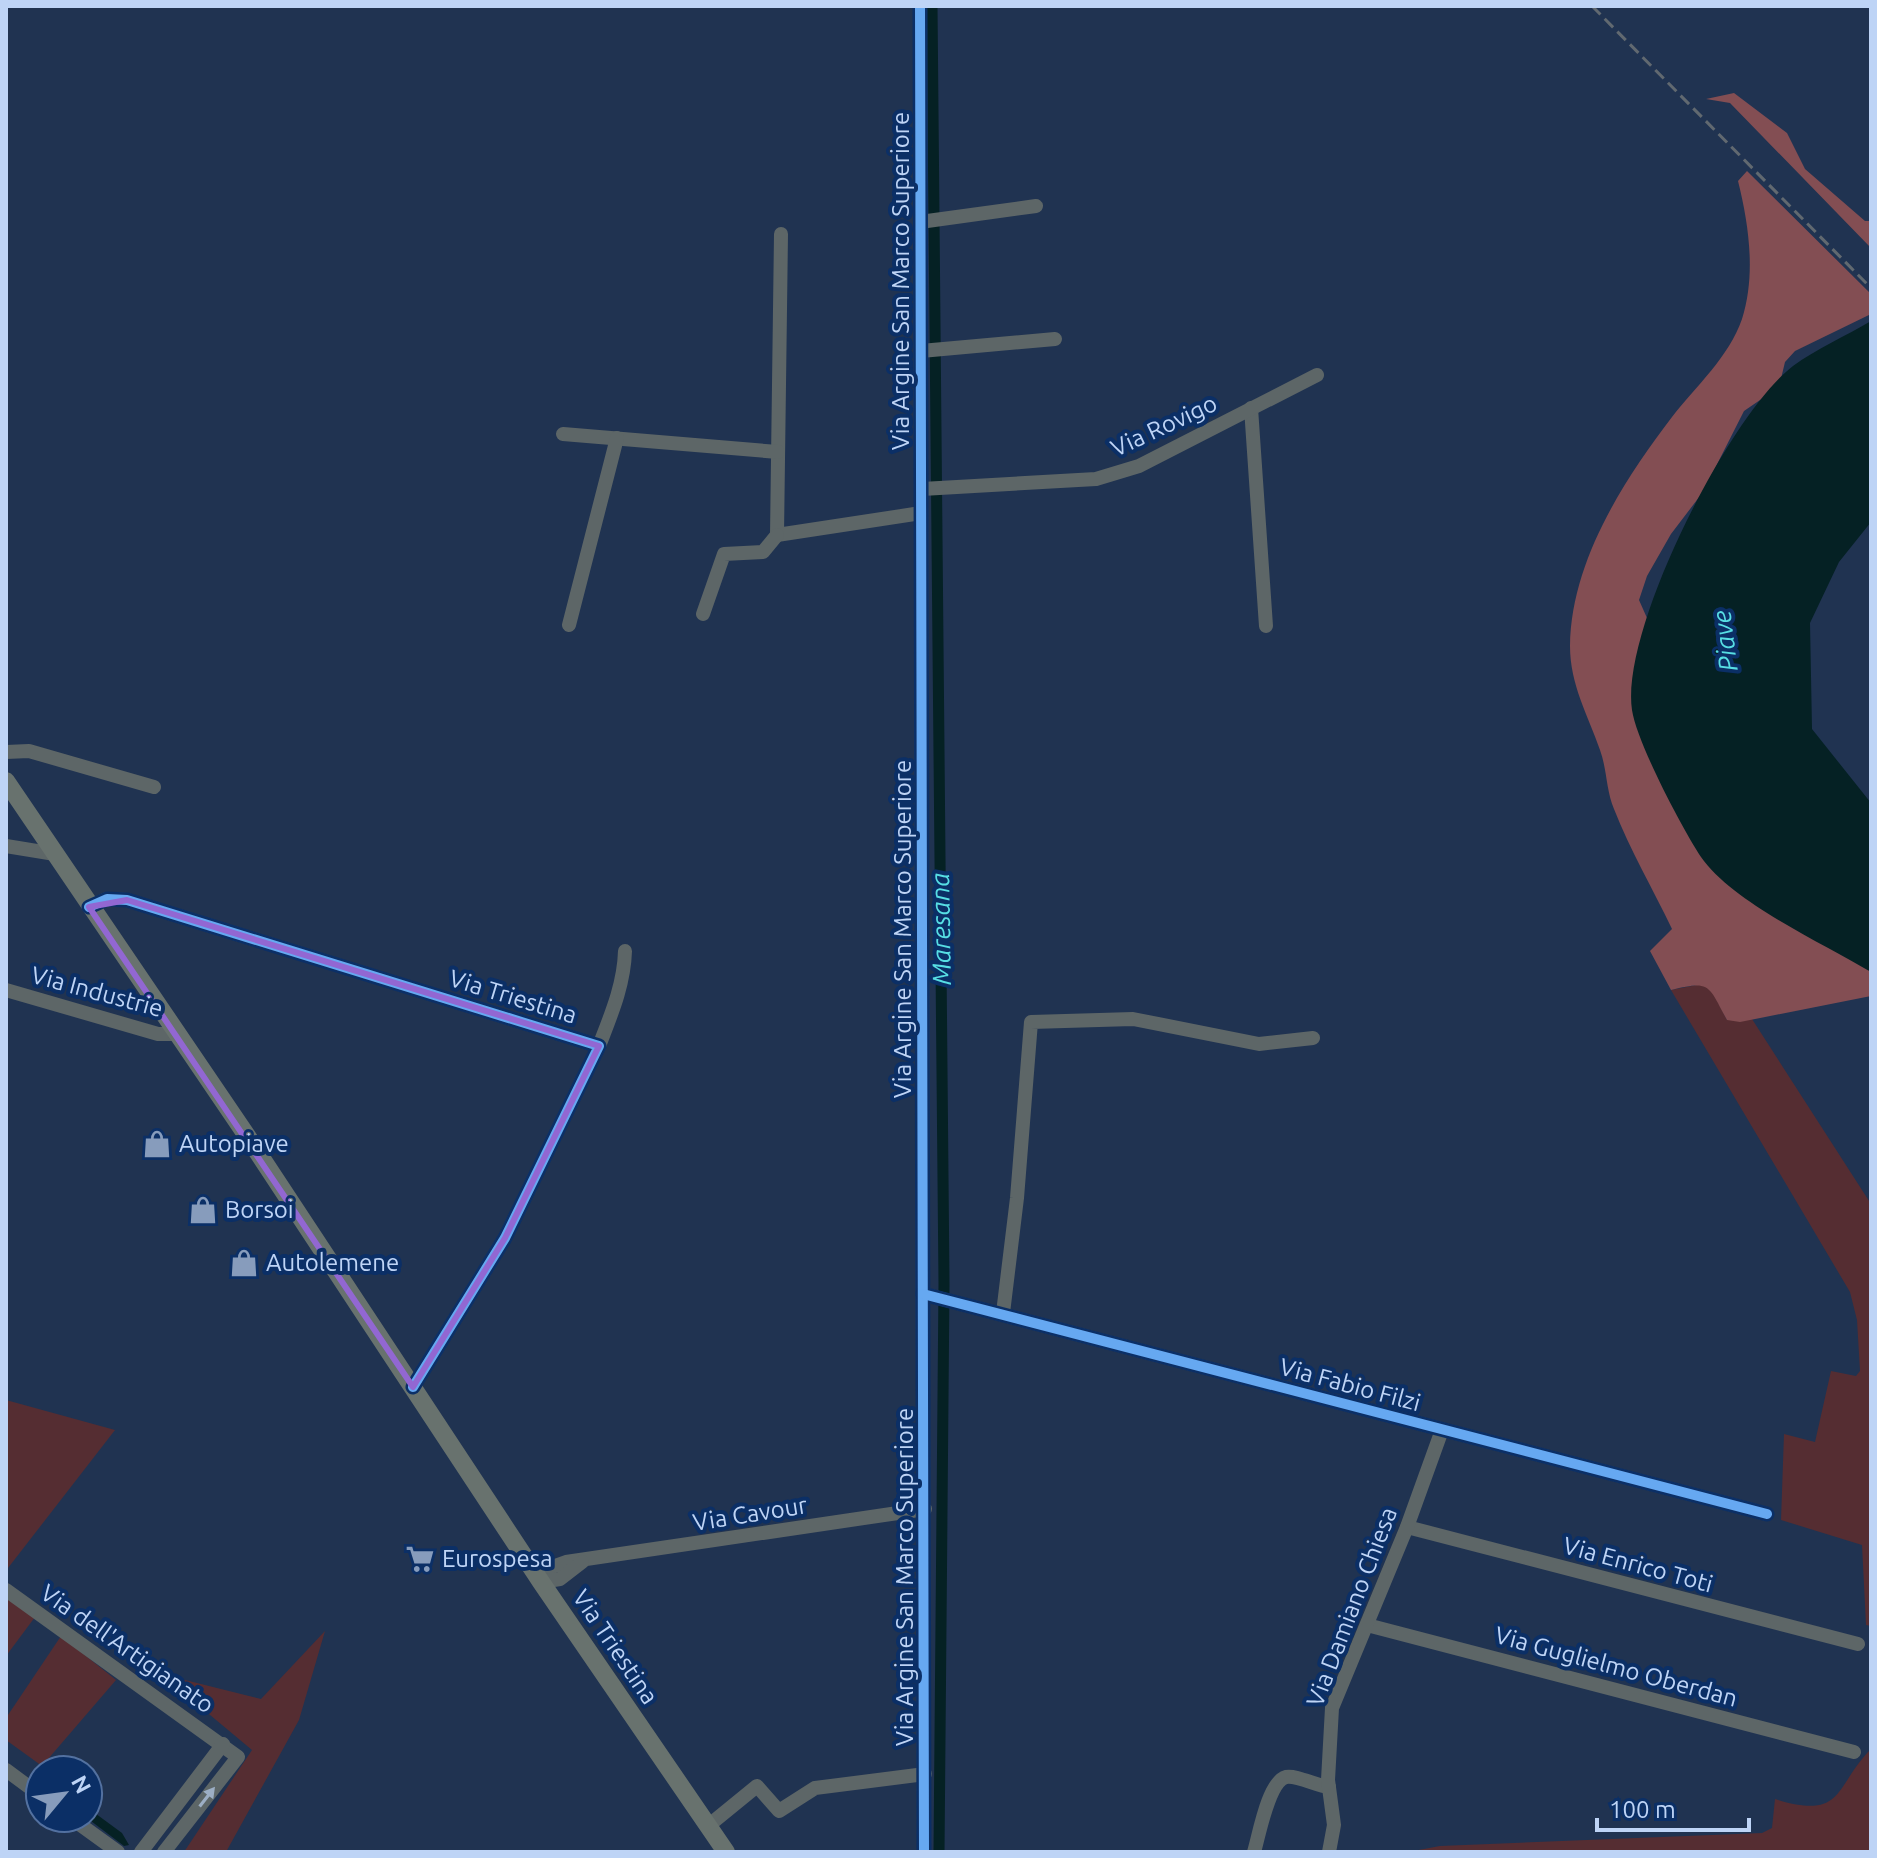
<svg xmlns="http://www.w3.org/2000/svg" width="1877" height="1858" viewBox="0 0 1877 1858" font-family="Ubuntu,sans-serif">
<style>
.green{fill:#552d32}
.forest{fill:#834e53}
.water{fill:#052124}
.lines{fill:none;stroke-linecap:round;stroke-linejoin:round}
.canal{stroke:#052124;stroke-width:11}
.minor{stroke:#5d6667;stroke-width:14}
.major{stroke:#68726e;stroke-width:18}
.rail{stroke:#616970;stroke-width:3;stroke-dasharray:12 6;stroke-linecap:butt}
.cycleway-casing{stroke:#0b2f66;stroke-width:15}
.cycleway{stroke:#66a8f1;stroke-width:10}
.oneway{fill:#9caec4}
.marked{fill:none;stroke:#9267d2;stroke-width:6;stroke-linejoin:round}
.labels{text-anchor:middle;stroke-width:8;stroke-linejoin:round;paint-order:stroke}
.street-label{font-size:24px;fill:#bed4f6;stroke:#0b2f66}
.poi-label{font-size:24px;fill:#bed4f6;stroke:#0b2f66;text-anchor:start}
.water-label{font-size:26px;font-style:italic;fill:#57dee4;stroke:#0b2f66}
</style>
<rect width="100%" height="100%" fill="#203351"/>
<!-- green -->
<g class="green">
<polygon points="1702,984 1711,988 1727,1020 1752,1019 1871,1204 1871,1626 1866,1625 1862,1545 1781,1520 1784,1434 1815,1442 1831,1371 1856,1376 1860,1371 1857,1320 1850,1292 1671,990"/>
<polygon points="6,1400 115,1430 8,1568 6,1566"/>
<polygon points="6,1591 38,1613 6,1656"/>
<polygon points="325,1631 299,1720 226,1852 184,1852 252,1750 161,1674 261,1699"/>
<polygon points="61,1636 116,1680 42,1766 6,1740 6,1718"/>
<path d="M1871,1749V1852H1408L1440,1846L1762,1833L1772,1828L1775,1799C1845,1821 1834,1786 1871,1749Z"/>
</g>
<!-- forest -->
<g class="forest">
<polygon points="1734,93 1787,133 1805,169 1865,221 1871,221 1871,248 1730,103 1706,99"/>
<path d="M1747,171L1871,294V314L1795,351L1785,362L1779,387L1744,411L1703,492L1671,534L1647,576L1639,600L1647,618L1645,639L1636,662L1633,685L1637,713L1871,960V996L1740,1022L1727,1020C1708,985 1711,980 1671,990L1650,951L1672,929C1653,889 1630,850 1614,809C1606,790 1607,769 1600,750C1588,715 1570,685 1570,646C1571,562 1623,481 1672,417C1696,386 1729,357 1742,319C1756,275 1749,225 1738,181Z"/>
</g>
<!-- water -->
<g class="water">
<path d="M1871,321V522L1839,562L1810,623L1812,729L1871,803V972C1823,943 1733,903 1701,857C1682,828 1637,743 1632,710C1620,630 1729,415 1793,366C1816,349 1846,336 1871,321Z"/>
<polygon points="88,1808 122,1833 129,1845 124,1846 87,1818"/>
</g>
<g class="lines">
<!-- canal -->
<polyline class="canal" points="932,6 944,1284 939,1852"/>
<!-- minor -->
<g class="minor">
<polyline points="920,6 924,1852"/>
<polyline points="920,222 1036,206"/>
<polyline points="781,234 777,535 921,513"/>
<polyline points="921,351 1055,339"/>
<polyline points="1251,408 1266,626"/>
<polyline points="563,434 778,452"/>
<polyline points="922,489 1096,479 1139,466 1317,375"/>
<polyline points="703,614 724,554 763,552 777,535"/>
<polyline points="569,625 617,438"/>
<polyline points="6,752 29,751 154,787"/>
<polyline points="6,846 55,854"/>
<polyline points="89,907 107,899 127,900 599,1046 505,1238 413,1387"/>
<polyline points="6,990 158,1034 177,1034"/>
<path d="M599,1046C611,1015 624,985 625,951"/>
<polyline points="923,1294 1767,1514"/>
<polyline points="1003,1313 1017,1198 1031,1022 1133,1019 1259,1044 1313,1038"/>
<polyline points="1407,1527 1858,1644"/>
<polyline points="541,1582 552,1567 566,1562 925,1509"/>
<polyline points="541,1582 560,1579 582,1562"/>
<polyline points="6,1590 238,1757 164,1852"/>
<polyline points="1367,1625 1854,1752"/>
<polyline points="6,1770 40,1795"/>
<polyline points="71,1818 118,1852"/>
<polyline points="708,1826 757,1786 779,1811 815,1788 925,1774"/>
<polyline points="141,1852 223,1744"/>
<path d="M1254,1852C1259,1836 1268,1782 1286,1777C1297,1775 1317,1786 1329,1787"/>
<polyline points="1329,1852 1334,1825 1328,1780 1332,1708 1407,1527 1442,1430"/>
</g>
<!-- major -->
<polyline class="major" points="6,781 249,1139 541,1582 726,1852"/>
<!-- rail -->
<polyline class="rail" points="1592,6 1871,288"/>
<defs>
<g id="cycleway">
<polyline points="920,6 924,1852"/>
<polyline points="89,907 107,899 127,900 599,1046 505,1238 413,1387"/>
<polyline points="923,1294 1767,1514"/>
</g>
</defs>
<!-- cycleway casing -->
<use href="#cycleway" class="cycleway-casing"/>
<!-- cycleway -->
<use href="#cycleway" class="cycleway"/>
</g>
<!-- one-way arrows -->
<defs><path id="oneway-solid" d="M-6-.8H1V-3.2L6.5 0L1 3.2V.8H-6Z" transform="scale(2)"/></defs>
<use class="oneway" href="#oneway-solid" transform="translate(207 1797) rotate(-52)"/>
<!-- marked area -->
<path class="marked" d="M127,900L599,1046L505,1238L413,1387L89,907Z"/>
<!-- icons -->
<defs>
<symbol id="shop-bare" viewBox="-9 -9 18 18"><path d="M-5-2.5h2.3a2.7 3.5 0 0 1 5.4 0H5L5.5 6h-11ZM-1.5-2.5h3a1.5 2.3 0 0 0-3 0Z" fill="#879cbc" stroke="#0b2f66" stroke-width="2.5" paint-order="stroke"/></symbol>
<symbol id="supermarket-bare" viewBox="-9 -9 18 18"><path d="M-6-5.5h2.5l.6 2H6L4.5 2H-2.5L-4.4-4H-6ZM-1.5 3.2a1.3 1.3 0 1 0 .1 0ZM3 3.2a1.3 1.3 0 1 0 .1 0Z" fill="#879cbc" stroke="#0b2f66" stroke-width="2.5" paint-order="stroke"/></symbol>
</defs>
<g fill-rule="evenodd">
<use href="#shop-bare" x="137" y="1124" width="40" height="40"/>
<use href="#shop-bare" x="183" y="1190" width="40" height="40"/>
<use href="#shop-bare" x="224" y="1243" width="40" height="40"/>
<use href="#supermarket-bare" x="400" y="1539" width="40" height="40"/>
</g>
<g class="labels">
<!-- street labels -->
<g class="street-label">
<text transform="translate(901 281) rotate(-90)" y="8">Via Argine San Marco Superiore</text>
<text transform="translate(1164 426) rotate(-25)" y="8">Via Rovigo</text>
<text transform="translate(903 929) rotate(-90)" y="8">Via Argine San Marco Superiore</text>
<text transform="translate(97 992) rotate(15)" y="8">Via Industrie</text>
<text transform="translate(513 997) rotate(17)" y="8">Via Triestina</text>
<text transform="translate(1350 1385) rotate(15)" y="8">Via Fabio Filzi</text>
<text transform="translate(750 1514) rotate(-9)" y="8">Via Cavour</text>
<text transform="translate(1638 1565) rotate(15)" y="8">Via Enrico Toti</text>
<text transform="translate(905 1577) rotate(-90)" y="8">Via Argine San Marco Superiore</text>
<text transform="translate(1352 1607) rotate(-69)" y="8">Via Damiano Chiesa</text>
<text transform="translate(615 1647) rotate(56)" y="8">Via Triestina</text>
<text transform="translate(127 1649) rotate(35)" y="8">Via dell'Artigianato</text>
<text transform="translate(1616 1667) rotate(15)" y="8">Via Guglielmo Oberdan</text>
</g>
<!-- poi labels -->
<g class="poi-label">
<text x="179" y="1152">Autopiave</text>
<text x="225" y="1218">Borsoi</text>
<text x="266" y="1271">Autolemene</text>
<text x="442" y="1567">Eurospesa</text>
</g>
<!-- water labels -->
<g class="water-label">
<text transform="translate(1725 641) rotate(-97)" y="9">Piave</text>
<text transform="translate(941 929) rotate(-91)" y="9">Maresana</text>
</g>
</g>
<!-- border -->
<rect width="1877" height="1858" fill="none" stroke="#bed4f6" stroke-width="16"/>
<!-- north arrow -->
<g transform="translate(64 1794) rotate(61)"><circle r="38" fill="#0b2f66" stroke="#5371a0" stroke-width="2"/>
<path d="M0-6L14 30L0 20L-14 30Z" fill="#879cbc"/>
<text y="-12" font-size="22" font-weight="bold" text-anchor="middle" fill="#bed4f6">N</text>
</g>
<!-- scale -->
<path d="M1597 1818v12h152v-12" fill="none" stroke="#bed4f6" stroke-width="4"/>
<text x="1609" y="1818" font-size="24" fill="#bed4f6" stroke="#0b2f66" stroke-width="6" paint-order="stroke">100 m</text>
</svg>
